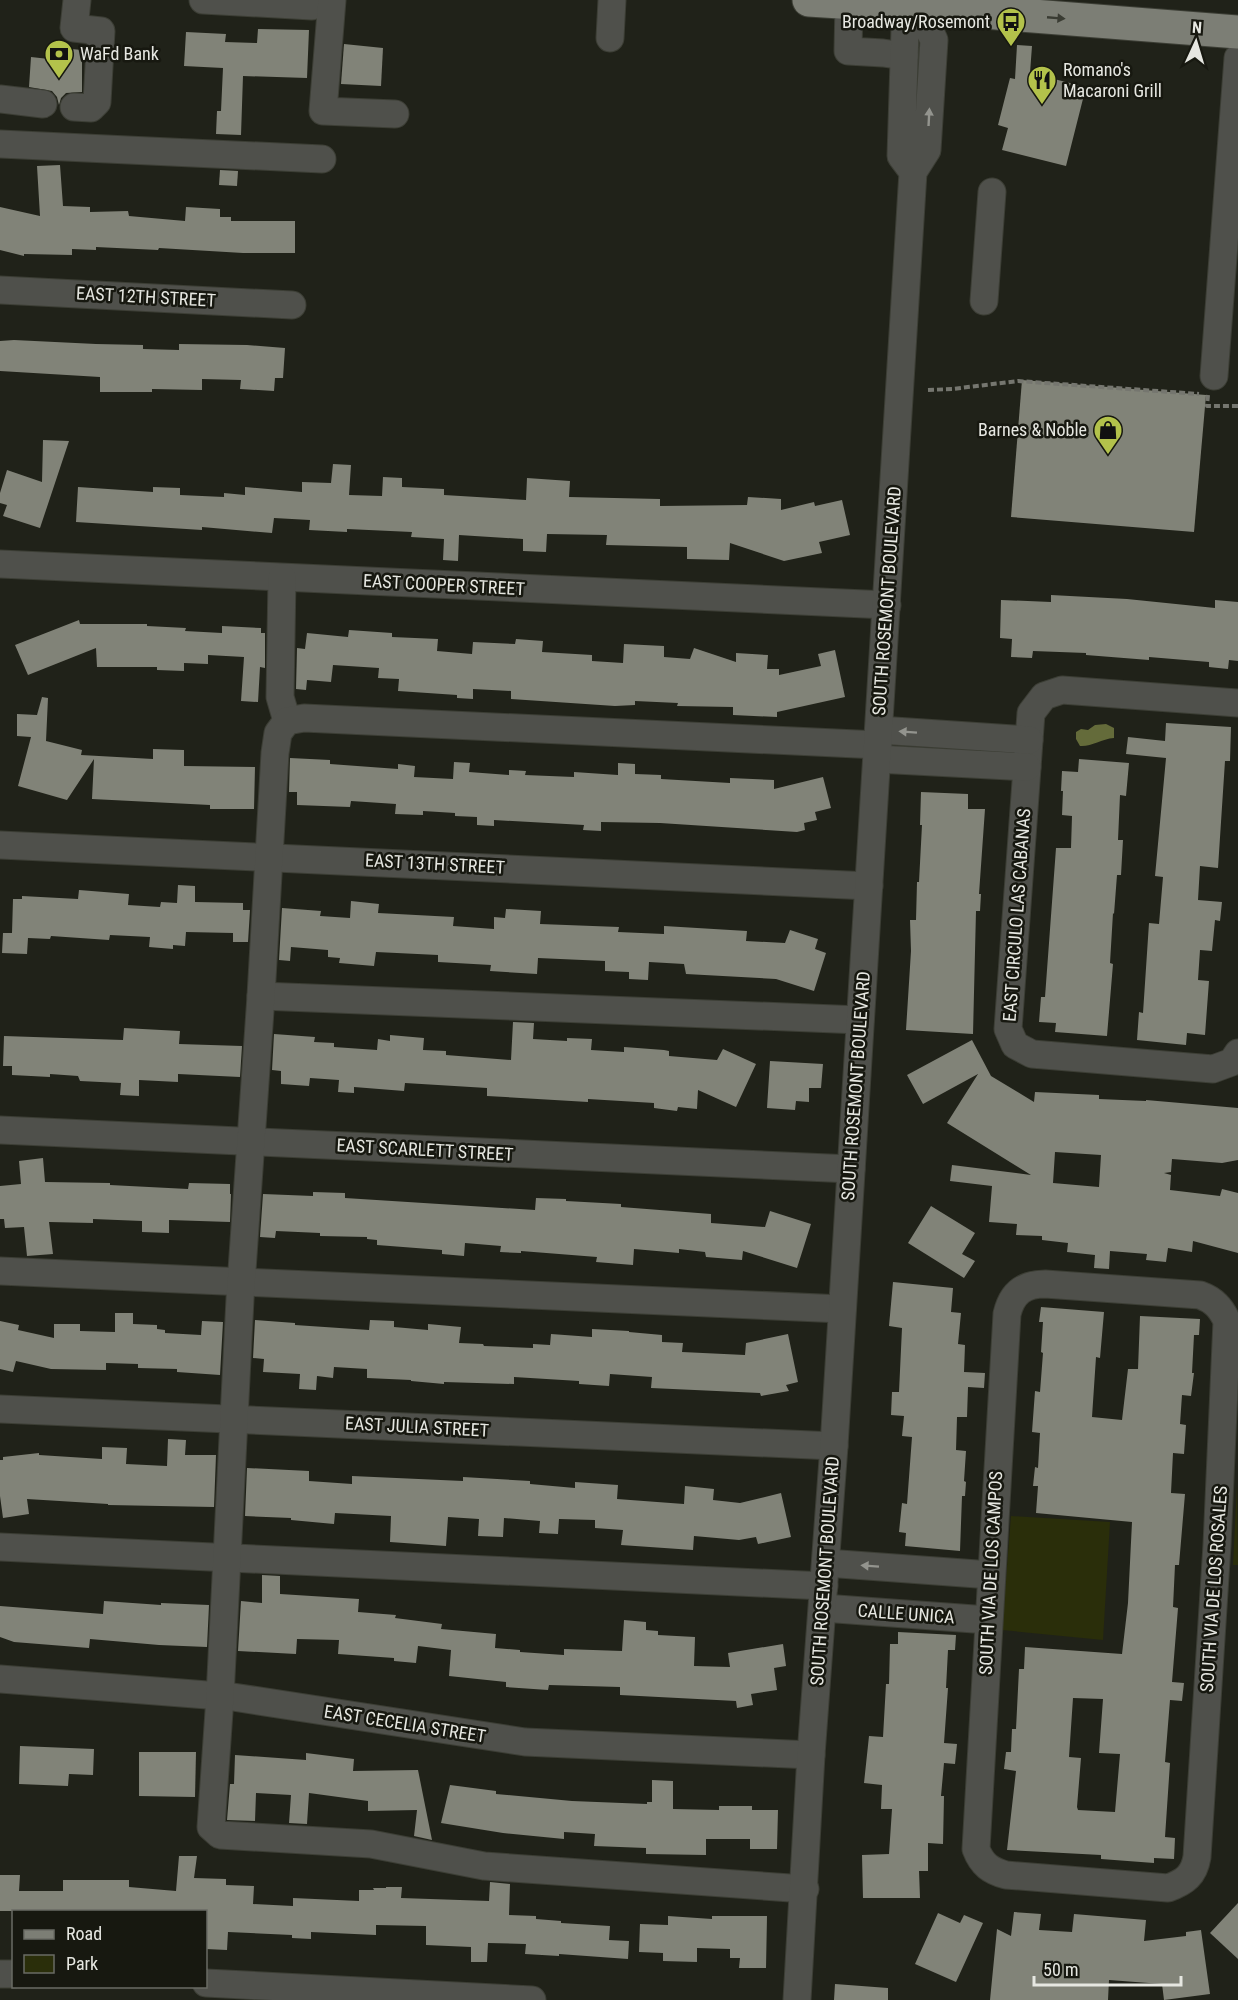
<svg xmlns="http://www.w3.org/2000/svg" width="1238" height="2000" viewBox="0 0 1238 2000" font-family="'Roboto Condensed',sans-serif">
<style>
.green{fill:#2a2e0a}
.water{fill:#646b3a}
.building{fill:#818378;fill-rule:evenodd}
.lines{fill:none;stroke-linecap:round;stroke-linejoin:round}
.minor-casing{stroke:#3c3e35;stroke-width:29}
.major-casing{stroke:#3c3e35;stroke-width:35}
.path{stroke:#75766f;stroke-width:4;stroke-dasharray:6 3;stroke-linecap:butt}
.minor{stroke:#4f504b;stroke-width:27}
.major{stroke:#7c7e75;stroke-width:33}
.oneway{fill:#3a3c33}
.oneway2{fill:#93948e}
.labels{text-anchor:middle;stroke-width:5;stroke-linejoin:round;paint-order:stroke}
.poi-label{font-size:18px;fill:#e6e7e1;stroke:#171810;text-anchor:end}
.street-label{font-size:18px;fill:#e6e7e1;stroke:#171810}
</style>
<rect width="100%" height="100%" fill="#202219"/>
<!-- green -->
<g class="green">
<path d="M1237,1485L1238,1565H1233Z"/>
<path d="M1011,1516L1110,1522L1103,1640L1002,1630Z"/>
</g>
<!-- water -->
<path class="water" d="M1106,724L1114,728V738C1101,739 1091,747 1080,746L1076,739V732L1081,729L1088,730L1095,725Z"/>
<!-- building -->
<g class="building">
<path d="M258,29L309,30L307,78L243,76L241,135L216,134L217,111H221L223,68L184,66L186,32L226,34L225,42L257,43Z"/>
<path d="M344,44L383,48L381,86L341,84Z"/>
<path d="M1017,45L1032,46L1030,73L1086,87L1066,166L1002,150L1008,128L998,125L1010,78L1015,79Z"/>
<path d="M50,47L82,50V92L66,93L61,98L59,105L57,97L52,91L29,87L31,57L49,59Z"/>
<path d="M60,165L63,206L90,207V212L128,211L129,216L185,221L186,207L220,209V217H231V221H295V253H243L159,248L158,250L96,247V250L72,249V255L24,254V256L0,250V207L40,216L37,166Z"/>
<path d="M220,170L238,171L237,186L219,185Z"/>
<path d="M14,340L96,344L143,345V349L179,350V344L247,345L285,348L283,378H275L274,391L240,389L241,380L202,379V390L152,389V392H100V377L0,371V341Z"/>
<path d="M1022,380L1206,395L1194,532L1011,517Z"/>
<path d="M43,440L69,441L40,528L3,516L7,505L0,503V493L7,470L42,482Z"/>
<path d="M333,464L351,465L349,495L382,496L383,477L402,478V487L444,489V495L526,500L527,478L570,481L569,497L660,499V506L747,505L748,497L781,499V510L814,502L815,506L842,500L850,535L819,542L822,553L784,561L730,543L729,560L687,559V547L606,545L607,535L547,534L546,552L523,551V539L459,535L458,561L443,560L444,539L411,537L412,532L347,529V532L309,530L310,520L274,518L272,533L202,527V530L76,522L78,487L153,492V487L180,488V495L224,497V493L245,495V487L302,492V482L331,483Z"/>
<path d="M1051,595L1127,599L1215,608V600L1238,602V661L1229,660L1228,669L1209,667V662L1149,657V660L1086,655V653L1033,651L1032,658L1011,657L1012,639L1000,638L1001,600L1051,602Z"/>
<path d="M79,620L80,624H147V626L186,628L185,631L222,633V626L261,628V633H265V668L260,667L258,702L241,701L244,657L208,655V664L184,663V671L157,670V667H97L96,648L28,675L15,645Z"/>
<path d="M349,630L392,633V637L438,639L437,651L472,654L473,642L515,644L516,639L543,641L542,652L592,655V661L623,663L624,644L664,646V657L690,659L694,648L736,662V653L768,655L767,669H779V675L821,666L818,654L835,650L845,697L777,712V717L733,715V707L677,706L678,703L635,701V705L615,706L511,699V691L473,689V699L457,698V695L398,691L399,679L378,678L379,668L333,665L331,682L307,680L306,690L296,689L297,648L305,649L307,633L348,637Z"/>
<path d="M42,697L48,698L46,741L82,750L81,755L153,759V749L184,750V766L255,767L254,809H210V805L92,799L94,759L67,800L18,786L31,737L17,736V714L37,715Z"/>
<path d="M1166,723L1231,727L1230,761H1225L1218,868L1200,866L1198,900L1222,902L1220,921L1215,920L1212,951L1200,950L1198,980L1209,981L1205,1035L1187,1033L1186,1045L1137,1040L1139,1012L1143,1013L1149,923L1159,924L1163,877L1155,876L1166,758L1126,754L1128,737L1165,741Z"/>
<path d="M290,758L330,760V764L398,769V764L415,766L414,777L453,779L454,762L470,763L469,772L509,775V770L526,771L525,775L574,777V772L618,775V763L635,764V774L661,775V779L730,783V778L774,780V789L823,777L831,808L815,812L817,820L804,823L805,830L797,832L660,823L601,822V831L583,830L584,825L494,820V826L477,825V817L455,816V813L423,811V815L395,814L396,804L351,801L350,807L297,805V792H289Z"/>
<path d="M1079,759L1129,763L1126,796L1120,795L1118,840H1123L1121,875H1117L1114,914L1113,913L1110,963L1113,964L1107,1036L1055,1032L1056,1023L1039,1022L1041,997H1045L1056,848H1071L1072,816L1062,815L1063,791H1061L1062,771L1078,772Z"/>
<path d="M921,792L968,794V809H985L979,894H981L980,911H976L973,1034L906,1030L911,951L910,920H916L917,882H919L922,825H920Z"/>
<path d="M178,885L195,886V902L243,903V910H250L248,942H233V933L186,932L185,946L173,945V949L149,947L150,937L110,935L109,940L51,936L50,939L28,938L27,954L2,953L3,933H12L13,899H22V896L78,899L79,890L129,894L128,905L160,907L161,902L177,903Z"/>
<path d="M351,901L379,904L378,913L454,917L453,926L494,929V917L505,918L506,909L541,911L540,924L619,927L618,932L664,934V926L747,931L746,941L785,943L790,930L818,939L815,949L826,953L814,991L776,979L686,974L684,964L649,962L648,980L629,979V972L605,971V961L538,958L537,974L490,971L491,965L438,962V955L376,952L374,966L339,963L340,958L328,957V950L291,947L290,961L279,960L282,908L321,911L320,916L350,918Z"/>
<path d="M513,1022L534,1023L533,1039L567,1041V1038L592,1039L591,1050L624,1052V1047L664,1050L669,1051V1056L717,1060L723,1049L756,1064L736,1107L698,1090L697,1109L678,1107L677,1111L654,1108V1103L588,1099V1102L487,1096V1088L405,1083L404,1091L354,1087V1093L338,1092L339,1080L310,1078L309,1086L281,1084V1071L272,1070L274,1034L315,1037L314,1042L334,1043V1047L377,1050L378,1039L390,1041V1035L424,1038L423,1050L446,1051V1055L511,1060Z"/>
<path d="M124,1028L180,1031L179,1044L242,1046L240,1077L178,1074V1082L139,1080V1096L120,1095L121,1083L80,1081L78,1076L50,1074V1077L12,1075V1066H3L4,1036L123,1040Z"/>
<path d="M972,1040L991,1076L1034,1102L1035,1092L1099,1095V1099L1146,1101V1100L1238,1108V1160L1222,1163L1172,1159L1171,1172L1164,1173L1171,1175L1170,1190L1220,1196L1222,1189L1238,1193V1253L1193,1241L1192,1252L1168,1248L1166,1262L1146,1260L1147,1254L1110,1251L1109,1269L1094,1268L1095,1255L1067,1252L1068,1243L1042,1240V1236L1016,1235L1017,1224L989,1222L992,1186L950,1181L952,1165L1031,1175L947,1123L978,1074L923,1104L907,1075ZM1055,1152L1101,1155L1099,1187L1053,1183Z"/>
<path d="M770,1061L823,1064L821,1088H809V1102L796,1101L795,1110L767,1108Z"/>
<path d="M43,1158L45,1182L110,1183V1185L188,1189L189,1183L230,1184V1194H231L230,1222L169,1220V1233L142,1232V1221L93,1219V1223L49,1222L53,1254L27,1256L24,1227L5,1228L4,1219H0V1186L21,1184L19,1161Z"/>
<path d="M313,1192L345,1193V1198L535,1210L536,1198L566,1199V1201L621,1204V1207L711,1214V1223L765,1227L770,1211L811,1224L797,1268L743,1251L742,1260L706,1257L705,1252L679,1249V1253L634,1249L633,1265L596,1262L597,1257L521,1251V1253L500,1252L501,1246L465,1243L464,1256L442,1254V1250L377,1245V1240L367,1239V1237L320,1236V1233L276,1231L275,1238L260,1237L263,1194L313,1196Z"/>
<path d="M931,1206L975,1233L962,1254L975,1261L964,1278L908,1243Z"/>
<path d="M893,1282L953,1288L951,1312L961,1313L958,1344L965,1345L964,1372L985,1373L984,1388L968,1387L967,1417H957L956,1450L966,1451L964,1481L966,1482L965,1496H962L960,1551L905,1546L906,1533L899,1532L902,1503L907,1504L912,1437L902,1436L904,1416L891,1415L892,1392H899L902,1328L889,1326Z"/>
<path d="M1041,1307L1104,1312L1100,1358L1096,1357L1092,1417L1122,1420L1128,1369H1138L1140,1316L1200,1319L1199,1335H1194L1192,1373H1194L1191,1396L1182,1395L1180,1424L1186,1425L1184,1454L1173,1453L1171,1493L1185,1494L1179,1565H1175L1173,1607L1178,1608L1172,1682L1184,1683L1182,1701L1170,1700L1165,1762L1170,1763L1165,1837L1175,1838L1174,1859L1154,1858V1863L1101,1859V1855L1007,1850L1016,1771L1004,1769L1006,1752H1011L1012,1729H1016L1019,1669H1024L1025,1647L1122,1654L1128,1603L1132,1522L1036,1513L1038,1486H1033L1035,1467L1038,1468L1040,1433L1032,1432L1035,1391L1040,1392L1043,1353L1041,1352L1043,1322H1039ZM1073,1698L1103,1699L1099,1753L1120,1754L1115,1812L1078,1810L1077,1807L1081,1758L1069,1757Z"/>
<path d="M115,1313H133V1324L157,1325V1329L165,1330V1333L201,1335L202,1321L223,1322L220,1375L177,1372V1369L138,1368V1364L106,1363V1370L51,1369L16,1361L13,1372L0,1369V1321L19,1325L18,1330L54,1338V1324H80V1331L115,1332Z"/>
<path d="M255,1320L295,1323V1325L369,1330L370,1320L394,1321V1327L428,1330V1324L461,1327L459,1343L483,1344L484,1346L533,1348V1344L550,1345L551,1334L592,1337V1329L629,1331V1332L662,1335V1342L683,1343L682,1352L745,1355L746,1343L788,1334L798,1382L786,1385L789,1391L761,1396L760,1393L651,1388L652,1377L610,1374L609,1386L579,1384V1381L514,1377V1384L444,1382V1384L411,1381V1380L367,1378V1369L334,1367L333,1378L317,1376L316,1390L299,1389L300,1374L263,1372L264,1359L253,1358Z"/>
<path d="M168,1439L186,1440L185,1455H216L214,1507L108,1505V1504L27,1499L29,1514L3,1518L0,1496V1460H3V1457L39,1453V1455L102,1459V1447L127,1448L126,1464L167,1466Z"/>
<path d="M247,1468L309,1471V1481L352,1484V1476L463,1481V1477L530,1481V1484L575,1488V1482L618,1485L617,1499L684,1504L685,1486L714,1489L713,1500L740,1503L781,1493L791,1537L758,1544L756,1537L739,1540L694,1536L693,1550L621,1545L623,1530L595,1528V1520L559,1519L558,1534L539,1533L540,1521L504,1518L503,1537L478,1536L479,1519L448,1517L446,1546L390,1542L391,1516L335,1513L334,1524L291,1520V1518L245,1516Z"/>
<path d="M262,1575L280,1576V1594L359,1599L358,1612L396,1615L395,1618L442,1624L441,1629L496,1634L495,1648L520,1650V1652L564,1655V1649L622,1651L624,1620L646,1622V1630L658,1631V1635L695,1637L694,1666L730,1667L728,1653L783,1644L786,1666L774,1668L777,1690L751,1694L753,1705L737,1708L736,1701L620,1695V1687L549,1685L548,1690L506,1687V1682L449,1676L451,1650L418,1646L416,1663L394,1661V1658L338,1654L339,1640L297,1639L296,1654L238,1651L241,1601L262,1603Z"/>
<path d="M104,1601L161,1605V1603L209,1605L207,1647L159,1645L90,1639L89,1648L14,1642L0,1637V1606L103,1614Z"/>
<path d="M898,1632L956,1635L955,1650H948L946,1688H948L944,1743L957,1744L955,1764L944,1763L941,1796H944L943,1844L928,1843V1871H919L920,1898H863L862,1855L889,1854L892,1809H881L882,1785L864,1783L869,1736L883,1737L886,1684H889L890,1644H898Z"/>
<path d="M20,1746L94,1749L93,1775L69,1774L68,1786L19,1784Z"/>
<path d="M139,1752H196L195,1797L139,1796Z"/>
<path d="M306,1753L354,1759L353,1771L418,1770L432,1840L414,1836L417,1810L368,1811V1801L309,1793L307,1824L289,1823L291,1795L256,1793L255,1821L227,1820L230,1784H234L235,1755L306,1760Z"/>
<path d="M652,1780L673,1781V1809L719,1810V1806H752V1810H778L777,1849H750V1839H706V1855L646,1854V1848L594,1846L595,1834L564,1832V1839L503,1833L441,1823L450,1785L496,1791V1794L572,1801L647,1804V1802H652Z"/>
<path d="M179,1856H197L194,1878L226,1879V1885L254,1886L253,1904L293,1906V1898L359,1901V1890H374L373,1888H386V1887H402L401,1898L489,1901L490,1882L510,1884L509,1915L536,1916V1919L561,1921V1923L610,1926L609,1940L629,1941L628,1959L559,1954V1956L525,1954L526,1944L488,1943L487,1962H471V1947L426,1945V1926L376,1925V1935L311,1932V1939L292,1938V1935L228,1932L227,1950L206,1949V1911H0V1875H20L19,1891H63V1880H129V1887L176,1891Z"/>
<path d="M1238,1903V1959L1210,1933Z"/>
<path d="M1014,1912L1041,1914L1039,1930L1072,1932L1074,1914L1146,1920L1144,1941L1186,1936V1932L1201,1930L1210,1994L1164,2000L1162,1984L1109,1980L1108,2000H990L997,1929L1011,1936Z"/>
<path d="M938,1913L960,1923L964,1915L983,1923L956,1982L915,1964Z"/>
<path d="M668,1916L712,1919V1916H767L766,1968H739L740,1958H730V1949L697,1948V1962L663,1961V1953L639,1952L640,1924L668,1925Z"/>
<path d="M835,1984L888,1988V2000H834Z"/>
</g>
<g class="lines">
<!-- minor casing -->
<g class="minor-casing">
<g id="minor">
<path d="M203,0L312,6"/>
<path d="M332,0L323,111L395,114"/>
<path d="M849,2L848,51L883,53L904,56"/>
<path d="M610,38L612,0"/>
<path d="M0,99L43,104"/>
<path d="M74,107L91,108L97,102L101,31L74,28L77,0"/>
<path d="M0,144L322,159"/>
<path d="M0,290L292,305"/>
<path d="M984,301L992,192"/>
<path d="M1214,376L1238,58"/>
<path d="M0,564L887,605"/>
<path d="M282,578L280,697L287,721"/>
<path d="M1238,703L1062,690L1044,696L1031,713L1008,1029L1015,1045L1032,1054L1213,1069L1232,1062L1238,1053"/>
<path d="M879,730L1029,740"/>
<path d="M877,759L1027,767"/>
<path d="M0,845L869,886"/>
<path d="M261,996L860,1020"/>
<path d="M0,1130L851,1169"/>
<path d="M0,1271L842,1309"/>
<path d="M1045,1284L1200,1295C1214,1300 1221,1308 1227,1321L1217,1545L1197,1857C1194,1875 1185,1882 1168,1888L1006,1875C991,1871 982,1865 976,1849L1007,1314C1012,1293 1024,1284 1045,1284Z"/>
<path d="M0,1409L834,1446"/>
<path d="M0,1547L824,1586"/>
<path d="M826,1563L991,1575"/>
<path d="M823,1608L988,1620"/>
<path d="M0,1679L233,1697L525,1742L811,1755"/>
<path d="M805,1889L484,1866L371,1844L220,1835L211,1827L220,1697L240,1299L261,996L275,753L278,733L287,721L304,718L878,745"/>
<path d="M0,1974H14"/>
<path d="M206,1983L532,2000"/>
<path d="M797,2000L811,1755L834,1446L913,172L927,150L934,40L918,7L905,30L901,156L913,172"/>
</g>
</g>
<!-- major casing -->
<g class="major-casing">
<path id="major" d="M809,0L918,7L1238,32"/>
</g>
<!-- path -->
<g class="path">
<path d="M928,390L952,389L1018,381L1199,394"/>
<path d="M1208,395L1207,406H1238"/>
</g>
<!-- minor -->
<use href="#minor" class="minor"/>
<!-- major -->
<use href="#major" class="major"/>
</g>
<!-- one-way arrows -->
<defs><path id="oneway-solid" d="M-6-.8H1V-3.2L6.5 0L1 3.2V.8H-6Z" transform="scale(1.5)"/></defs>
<use class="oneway" href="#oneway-solid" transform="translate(1056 18) rotate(5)"/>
<g class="oneway2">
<use href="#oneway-solid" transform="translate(929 117) rotate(-87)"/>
<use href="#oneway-solid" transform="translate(908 732) rotate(-176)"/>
<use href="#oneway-solid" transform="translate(870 1566) rotate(-176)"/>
</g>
<!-- icons -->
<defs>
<g id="bus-pin" transform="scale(1.5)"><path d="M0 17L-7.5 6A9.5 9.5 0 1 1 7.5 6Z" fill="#b3c24b" stroke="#171810"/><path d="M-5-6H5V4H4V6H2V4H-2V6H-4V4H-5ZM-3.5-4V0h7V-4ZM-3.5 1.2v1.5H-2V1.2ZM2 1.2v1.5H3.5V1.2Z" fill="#111"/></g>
<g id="bank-pin" transform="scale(1.5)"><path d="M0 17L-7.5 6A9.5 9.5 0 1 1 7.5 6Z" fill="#b3c24b" stroke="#171810"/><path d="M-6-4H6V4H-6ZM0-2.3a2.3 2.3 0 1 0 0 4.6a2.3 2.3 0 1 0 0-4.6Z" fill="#111"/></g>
<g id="restaurant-pin" transform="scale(1.5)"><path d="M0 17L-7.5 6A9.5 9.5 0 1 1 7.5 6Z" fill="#b3c24b" stroke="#171810"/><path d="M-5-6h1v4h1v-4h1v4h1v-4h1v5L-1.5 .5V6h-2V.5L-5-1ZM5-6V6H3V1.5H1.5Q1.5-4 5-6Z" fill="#111"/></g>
<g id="shop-pin" transform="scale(1.5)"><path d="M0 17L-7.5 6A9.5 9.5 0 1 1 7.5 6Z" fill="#b3c24b" stroke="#171810"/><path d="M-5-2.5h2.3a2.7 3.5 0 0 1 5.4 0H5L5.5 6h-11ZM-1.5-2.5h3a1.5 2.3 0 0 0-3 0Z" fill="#111"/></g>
</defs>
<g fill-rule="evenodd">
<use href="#bus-pin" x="1011" y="22"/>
<use href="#bank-pin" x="59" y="54"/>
<use href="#restaurant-pin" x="1042" y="80"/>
<use href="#shop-pin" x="1108" y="430"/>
</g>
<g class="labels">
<!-- poi labels -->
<g class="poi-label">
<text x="990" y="28">Broadway/Rosemont</text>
<text x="80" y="60" text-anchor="start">WaFd Bank</text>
<text x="1063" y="76" text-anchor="start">Romano's<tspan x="1063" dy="21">Macaroni Grill</tspan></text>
<text x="1087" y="436">Barnes &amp; Noble</text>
</g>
<!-- street labels -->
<g class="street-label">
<text transform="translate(146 297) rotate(3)" y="6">EAST 12TH STREET</text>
<text transform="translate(444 585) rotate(3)" y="6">EAST COOPER STREET</text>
<text transform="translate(887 601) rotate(-86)" y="6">SOUTH ROSEMONT BOULEVARD</text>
<text transform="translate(435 864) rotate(3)" y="6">EAST 13TH STREET</text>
<text transform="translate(1017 915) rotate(-86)" y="6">EAST CIRCULO LAS CABANAS</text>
<text transform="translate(856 1086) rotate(-86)" y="6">SOUTH ROSEMONT BOULEVARD</text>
<text transform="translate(425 1150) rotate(3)" y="6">EAST SCARLETT STREET</text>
<text transform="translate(417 1427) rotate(3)" y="6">EAST JULIA STREET</text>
<text transform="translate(825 1571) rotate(-86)" y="6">SOUTH ROSEMONT BOULEVARD</text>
<text transform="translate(991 1573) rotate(-87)" y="6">SOUTH VIA DE LOS CAMPOS</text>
<text transform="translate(1214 1589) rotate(-86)" y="6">SOUTH VIA DE LOS ROSALES</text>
<text transform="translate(906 1614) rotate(4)" y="6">CALLE UNICA</text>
<text transform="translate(405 1724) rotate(9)" y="6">EAST CECELIA STREET</text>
</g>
</g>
<!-- legend -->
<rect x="12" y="1910" width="195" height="78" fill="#171810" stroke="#6a6b64" stroke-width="1.5"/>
<rect x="24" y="1930" width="30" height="9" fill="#7c7e75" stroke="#6a6b64" stroke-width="1.5"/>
<text x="66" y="1940" font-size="18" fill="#e6e7e1">Road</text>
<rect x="24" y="1955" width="30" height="18" fill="#2a2e0a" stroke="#6a6b64" stroke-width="1.5"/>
<text x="66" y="1970" font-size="18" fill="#e6e7e1">Park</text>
<!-- north arrow -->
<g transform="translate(1196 42) rotate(4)" stroke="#171810" stroke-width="4.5" paint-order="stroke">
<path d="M0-4.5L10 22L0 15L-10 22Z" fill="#e6e7e1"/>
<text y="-9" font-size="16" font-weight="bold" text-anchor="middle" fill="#e6e7e1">N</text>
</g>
<!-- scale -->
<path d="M1034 1976v9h147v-9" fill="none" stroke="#e6e7e1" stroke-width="3"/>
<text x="1043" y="1976" font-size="18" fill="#e6e7e1" stroke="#171810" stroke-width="4.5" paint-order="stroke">50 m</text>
</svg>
